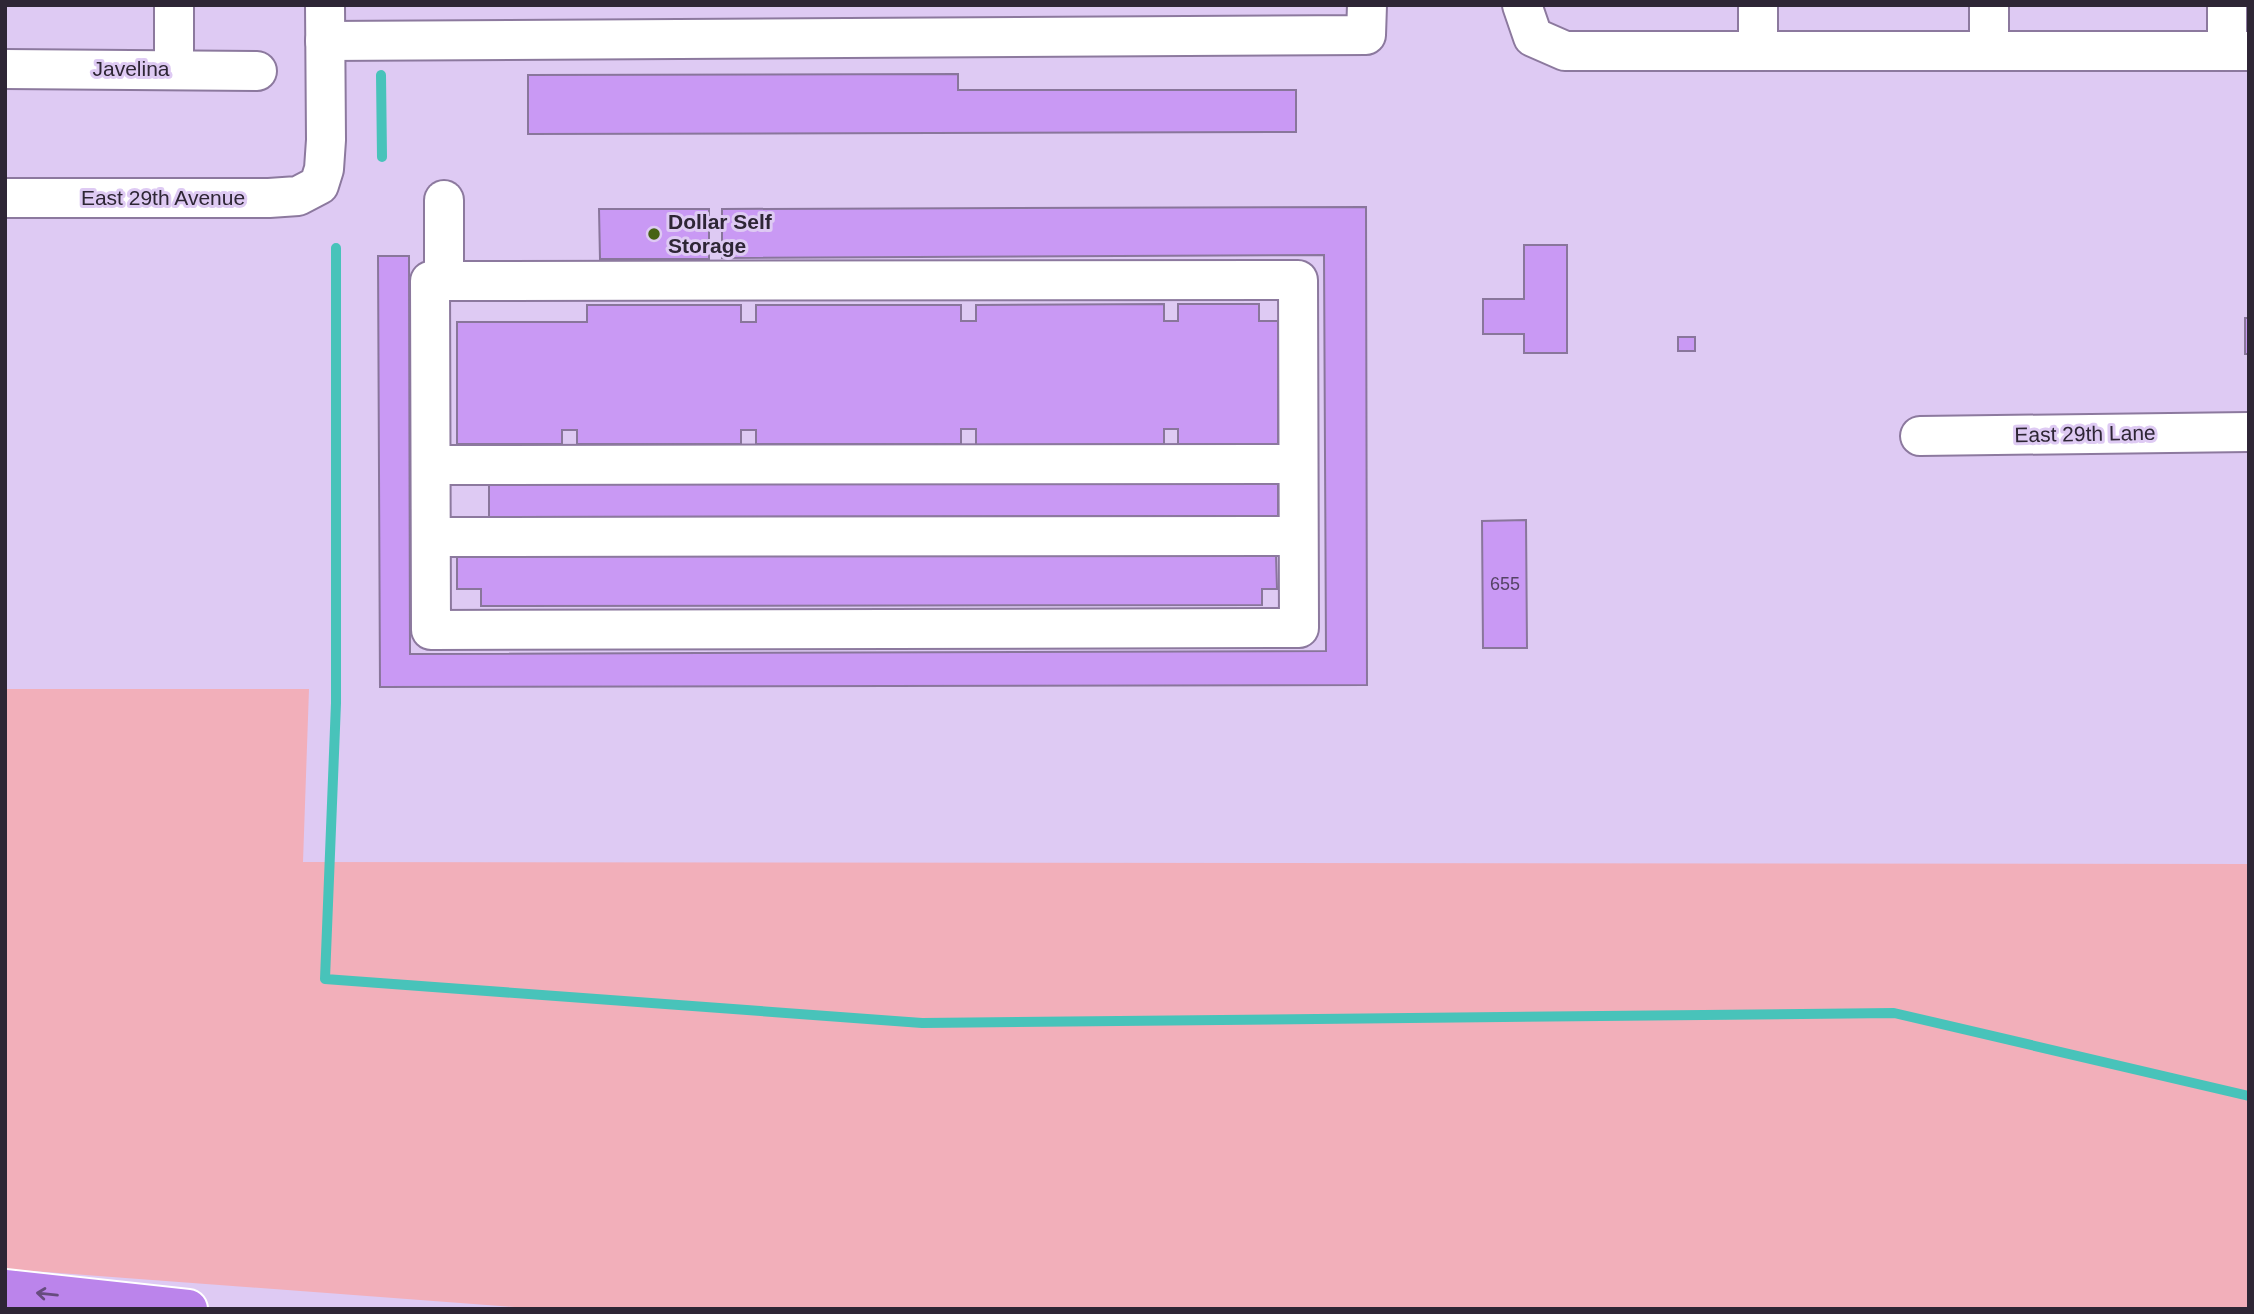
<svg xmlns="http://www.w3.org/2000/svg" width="2254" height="1314" viewBox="0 0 2254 1314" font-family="Helvetica,sans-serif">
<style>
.green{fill:#f2afba}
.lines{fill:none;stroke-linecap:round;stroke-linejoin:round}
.stream{stroke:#48c3ba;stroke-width:10}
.building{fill:#c999f4;stroke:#89769b;stroke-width:2}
.minor-casing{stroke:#8c799e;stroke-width:42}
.highway-casing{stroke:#fff;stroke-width:42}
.minor{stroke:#fff;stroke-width:38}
.highway{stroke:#bb84eb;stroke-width:38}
.oneway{stroke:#664c7e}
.poi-dot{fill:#466214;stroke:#decaf3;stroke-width:2.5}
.labels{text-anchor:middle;stroke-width:6;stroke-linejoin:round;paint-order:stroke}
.number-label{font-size:18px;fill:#554365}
.street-label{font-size:21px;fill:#2e2635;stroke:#decaf3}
.poi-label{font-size:21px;font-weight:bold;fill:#2e2635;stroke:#decaf3;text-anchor:start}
</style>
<rect width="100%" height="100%" fill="#decaf3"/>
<!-- green -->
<path class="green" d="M5,689H309L303,862L2249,864V1309H540L5,1269Z"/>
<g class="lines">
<!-- stream -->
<g class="stream">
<path d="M381,75L382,157"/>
<path d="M336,248V703L325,979L922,1023L1894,1013L2249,1096"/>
</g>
</g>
<!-- building -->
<g class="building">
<path d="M958,74V90H1296V132L528,134V75Z"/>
<path d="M1366,207L1367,685L380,687L378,256H409L410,654L1326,651L1324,255L722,258V209Z"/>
<path d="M599,209H709V259H600Z"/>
<path d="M1524,245H1567V353H1524V334H1483V299H1524Z"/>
<path d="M1164,304V321H1178V304H1259V321H1278V444H1178V429H1164V444L976,445V429H961V444H756V430H741V444H577V430H562V444H457V322H587V305H741V322H756V305H961V321H976V305Z"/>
<rect x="2245" y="318" width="4" height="36"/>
<rect x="1678" y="337" width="17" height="14"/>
<path d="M1278,483V516L489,517V484Z"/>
<path d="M1526,520L1527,648H1483L1482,521Z"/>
<path d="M1276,555L1277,589H1262V605L481,606V589H457V556Z"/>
</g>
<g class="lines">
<!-- minor casing -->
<g class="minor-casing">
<g id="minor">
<path d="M174,5V69"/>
<path d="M1522,5L1533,37L1565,51H2249"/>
<path d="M325,41L1366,35L1367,5"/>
<path d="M1758,51V5"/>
<path d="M1989,51V5"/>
<path d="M2227,51V5"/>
<path d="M5,69L257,71"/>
<path d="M5,198H269L298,196L319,185L324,169L326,140L325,5"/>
<path d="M1298,280L1299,628L431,630L430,281Z"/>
<path d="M444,281V200"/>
<path d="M1920,436L2249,432"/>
<path d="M431,465L1298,464"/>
<path d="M431,537L1298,536"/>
</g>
</g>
<!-- highway casing -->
<g class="highway-casing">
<path id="highway" d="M5,1289L188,1309"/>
</g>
<!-- minor -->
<use href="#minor" class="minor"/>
<!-- highway -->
<use href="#highway" class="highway"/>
</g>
<!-- one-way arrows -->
<defs><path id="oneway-shaft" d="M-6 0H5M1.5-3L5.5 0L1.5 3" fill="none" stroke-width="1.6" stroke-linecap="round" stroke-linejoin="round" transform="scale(1.75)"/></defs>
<use class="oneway" href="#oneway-shaft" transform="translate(47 1294) rotate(-174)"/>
<!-- markers -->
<circle class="poi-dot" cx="654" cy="234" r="7"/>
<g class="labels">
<!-- number labels -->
<g class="number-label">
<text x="1505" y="590">655</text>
</g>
<!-- street labels -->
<g class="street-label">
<text x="131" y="76">Javelina</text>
<text x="163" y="205">East 29th Avenue</text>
<text transform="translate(2085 434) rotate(-1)" y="7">East 29th Lane</text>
</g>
<!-- poi labels -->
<g class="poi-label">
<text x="668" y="229">Dollar Self<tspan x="668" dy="24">Storage</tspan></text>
</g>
</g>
<!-- border -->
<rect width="2254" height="1314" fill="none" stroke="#2e2635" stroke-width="14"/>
</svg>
